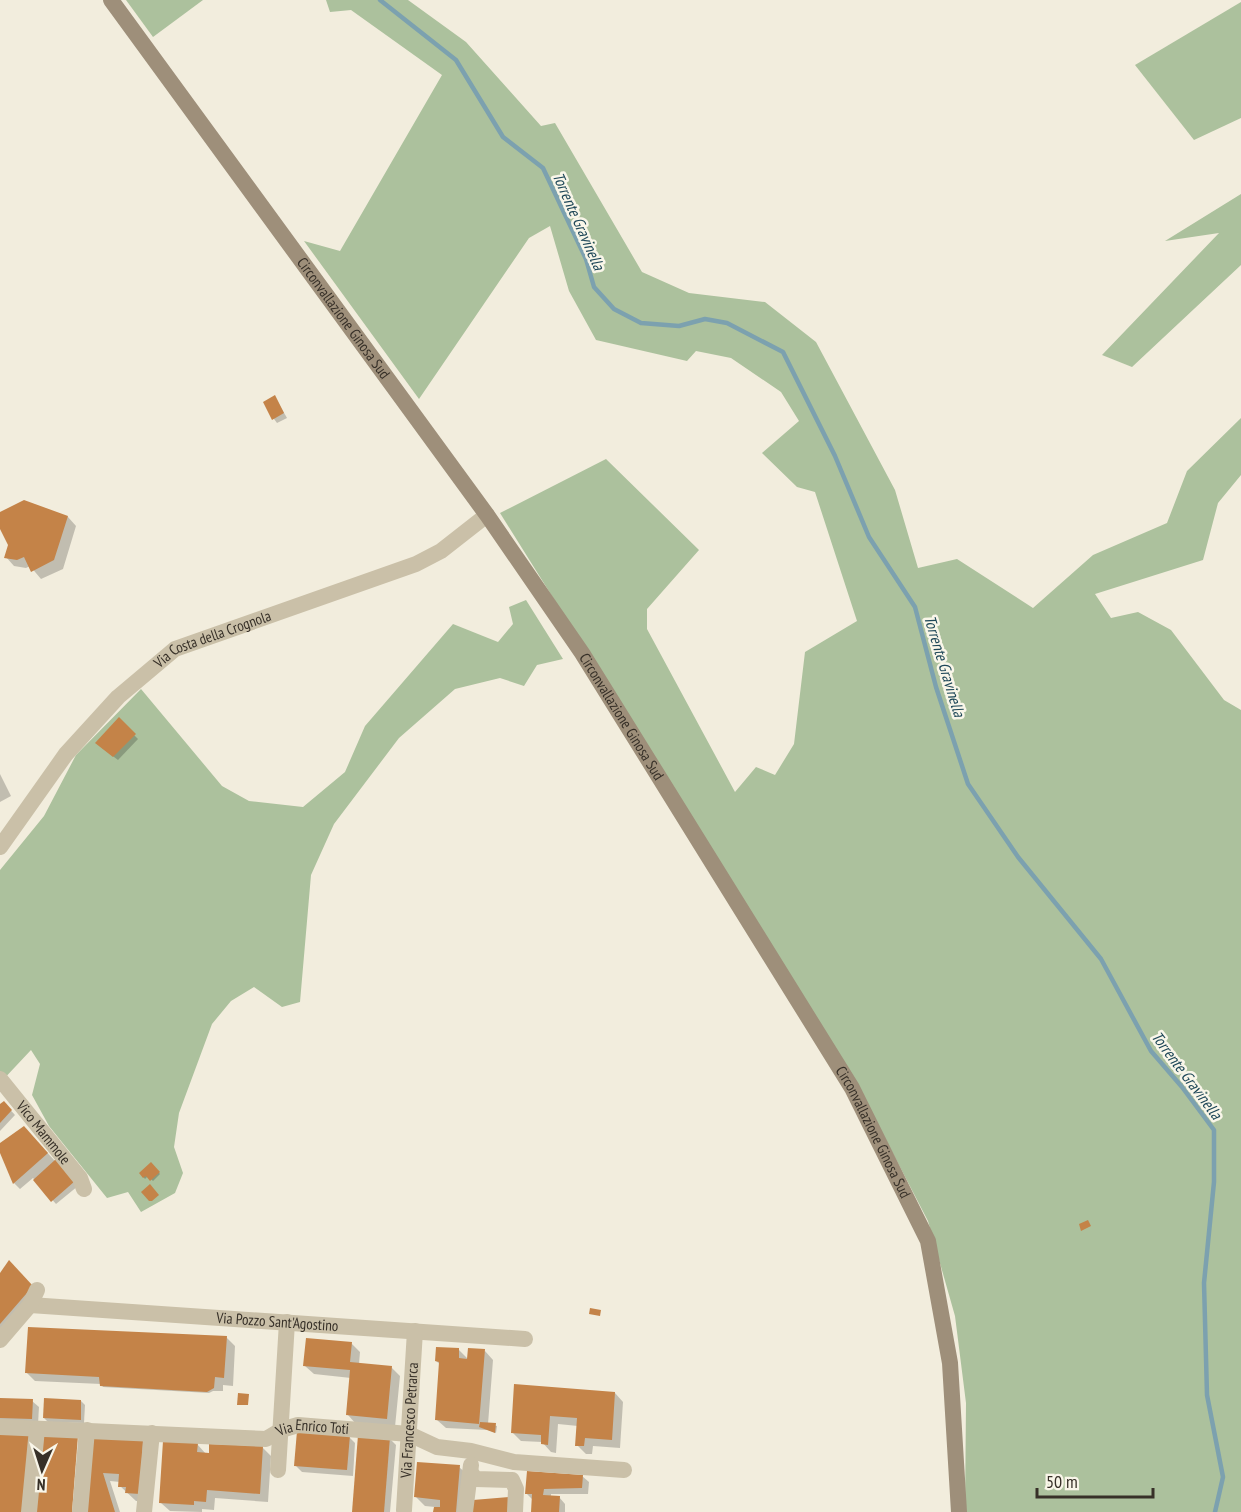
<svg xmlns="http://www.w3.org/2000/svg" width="1241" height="1512" viewBox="0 0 1241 1512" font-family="'PT Sans Narrow',sans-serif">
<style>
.green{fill:#acc19d}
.shadow{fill:#0003}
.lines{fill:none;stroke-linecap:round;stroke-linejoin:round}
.stream{stroke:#7ca1af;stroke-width:4.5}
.building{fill:#c48348}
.minor{stroke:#cac0a8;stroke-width:16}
.secondary{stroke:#9e8f7a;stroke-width:16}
.labels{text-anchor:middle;stroke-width:5;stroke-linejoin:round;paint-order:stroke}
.street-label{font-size:15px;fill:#373028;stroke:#f9f6e9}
.water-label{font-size:16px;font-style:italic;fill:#1e4758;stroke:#f9f6e9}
</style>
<rect width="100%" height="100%" fill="#f2eddd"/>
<!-- green -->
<g class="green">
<path d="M126,0H203L153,37Z"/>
<path d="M326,0H408L466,42L541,126L555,123L642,272L689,293L765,302L816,342L895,490L918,568L957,559L1033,608L1093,555L1167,523L1187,471L1241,418V475L1218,503L1203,560L1095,594L1111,618L1138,612L1171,630L1224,700L1241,710V1512H965L966,1403L955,1316L928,1221L856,1082L500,513L606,459L699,550L647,609V629L735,792L756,767L775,775L794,744L805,652L857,621L815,492L797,487L762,453L799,421L781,392L731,358L696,351L687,361L596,340L569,291L550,226L529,238L419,399L304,241L340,251L442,75L351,10L330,12Z"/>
<path d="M1241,2V118L1194,140L1135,65Z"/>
<path d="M1241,194V265L1132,367L1102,355L1219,233L1165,241Z"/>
<path d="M526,600L563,659L537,665L524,686L500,678L455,689L399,738L334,824L311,875L300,1002L282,1007L254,987L231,1001L212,1024L179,1113L174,1147L183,1173L175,1193L141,1212L128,1192L107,1198L49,1126L32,1095L40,1064L31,1050L0,1083V870L44,816L76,755L141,689L222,786L249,801L303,807L345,772L365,726L453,624L498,642L513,624L509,607Z"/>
</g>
<!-- shadow -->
<g class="shadow">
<path d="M275,397L287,418L277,423L274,419Z"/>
<path d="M0,514L68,517L76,526L63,569L41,579L30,566L26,568L14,566L6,557L10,544L0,526Z"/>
<path d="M119,720L138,739L118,760L101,747Z"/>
<path d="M0,774L11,796L0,802Z"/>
<path d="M4,1103L15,1115L0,1131V1106Z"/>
<path d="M30,1134L78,1186L56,1204L33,1178L20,1189L14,1183L0,1149V1145Z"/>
<path d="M151,1164L160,1174L153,1181L148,1176L145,1179L141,1174Z"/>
<path d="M0,1278L38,1294L0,1329Z"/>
<path d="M226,1337L235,1346L233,1386L223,1385V1391H213L209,1393L103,1387L101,1384L35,1381L26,1372Z"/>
<path d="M351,1343L360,1352L359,1364L391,1367L400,1376L395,1427L356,1424L348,1415L351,1378L314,1374L305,1366Z"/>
<path d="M459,1350L469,1360L485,1351L493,1360L488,1424L497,1426L496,1433L488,1430L446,1428L437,1420L441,1365L436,1361Z"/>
<path d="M516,1386L615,1393L623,1402L620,1448L593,1446L592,1454H586L577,1445L578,1426L558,1424L556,1453L551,1452L542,1442L521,1441L512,1432Z"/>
<path d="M0,1400L32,1401L39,1407L38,1424H0Z"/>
<path d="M81,1401L85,1405L84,1423L48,1422L44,1418Z"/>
<path d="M93,1436L143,1439L148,1502L136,1501L120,1486V1482L110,1481L120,1512H88Z"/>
<path d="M349,1437L355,1443L353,1476L302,1472L296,1466Z"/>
<path d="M389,1438L396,1445L390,1512H354Z"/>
<path d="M197,1444L206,1454L262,1447L271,1456L268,1502L215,1498L214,1510L202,1509V1512L170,1511L161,1503Z"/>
<path d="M459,1467L468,1475L465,1512H435V1507L425,1506L416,1497Z"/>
<path d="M582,1476L589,1482L588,1494H551V1497H559L565,1504V1512H533V1500L526,1493Z"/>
</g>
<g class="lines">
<!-- stream -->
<path class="stream" d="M380,0L456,60L503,137L543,168L586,259L594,287L614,309L641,323L679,326L705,319L727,323L783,352L835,456L869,537L915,607L936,687L968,784L1018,857L1101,959L1151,1051L1182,1087L1214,1130V1182L1204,1283L1207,1395L1223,1477L1215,1512"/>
</g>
<!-- building -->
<g class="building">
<path d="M275,395L284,413L272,420L263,402Z"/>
<path d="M24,500L68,516L54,560L31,572L24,557L17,560L4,558L8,545L0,529V512Z"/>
<path d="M119,717L136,734L113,757L95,743Z"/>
<path d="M4,1101L12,1110L0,1123V1104Z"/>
<path d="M24,1126L48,1153L13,1184L0,1153V1143Z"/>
<path d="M56,1159L75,1181L51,1202L33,1180Z"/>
<path d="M151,1162L160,1172L150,1181L146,1176L143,1178L139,1173Z"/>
<path d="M150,1184L159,1195L152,1201H149L141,1192Z"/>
<path d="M1088,1220L1091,1226L1081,1231L1079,1224Z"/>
<path d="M9,1260L33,1286L0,1324V1273Z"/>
<path d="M590,1308L601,1310L600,1316L589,1314Z"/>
<path d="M28,1327L227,1336L224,1378L215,1377L214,1388L207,1392L100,1386L99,1377L25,1373Z"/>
<path d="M306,1338L352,1342L350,1362L392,1366L387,1419L346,1415L350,1370L303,1366Z"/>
<path d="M436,1347L459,1348V1358L467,1359L468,1348L485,1349L479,1424L435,1420L439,1362L435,1361Z"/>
<path d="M514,1384L615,1392L612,1440L585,1438L584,1446H575L577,1418L550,1416L548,1445L541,1444V1435L511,1433Z"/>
<path d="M238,1393L249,1394L248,1405H237Z"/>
<path d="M0,1398L33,1399L32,1419L0,1418Z"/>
<path d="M44,1398L81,1400V1420L43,1418Z"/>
<path d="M480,1422L496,1423L495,1433L479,1427Z"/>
<path d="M297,1431L350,1435L347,1470L294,1466Z"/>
<path d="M42,1432L78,1435L72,1512H35Z"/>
<path d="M0,1433H31L24,1512H0Z"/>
<path d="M92,1434L143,1438L140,1494L125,1493L126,1487H118L119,1474L103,1473L115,1512H87Z"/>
<path d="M358,1435L390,1437L384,1512H352Z"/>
<path d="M163,1441L198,1443L197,1452L209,1453V1444L263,1446L260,1494L207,1490L206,1502L194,1501V1505L159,1503Z"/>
<path d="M417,1462L460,1465L456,1512H433L434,1507H440V1500L414,1497Z"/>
<path d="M527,1471L583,1475L582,1488L544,1489L543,1495L560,1496L559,1512H531L532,1494H525Z"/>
<path d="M509,1497L508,1512H472L473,1500Z"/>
</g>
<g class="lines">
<!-- minor -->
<g class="minor">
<path id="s1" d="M0,847L66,754L118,697L175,649L416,564L441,551L487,515"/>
<path id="s2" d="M0,1079L80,1178L84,1189"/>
<path id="s3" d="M30,1305L525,1339"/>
<path d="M0,1340L30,1305L37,1290"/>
<path id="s4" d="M0,1427L266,1439L281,1430L298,1425L409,1434L437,1447L471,1451L514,1462L624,1470"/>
<path d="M278,1470L287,1322"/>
<path d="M471,1473L476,1479L512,1480L516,1489L515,1512"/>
<path id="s5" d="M404,1510L415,1331"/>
<path d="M29,1512L37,1429"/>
<path d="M80,1512L87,1430"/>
<path d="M144,1512L152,1433"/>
<path d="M465,1512L471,1465"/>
</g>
<!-- secondary -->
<path class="secondary" id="s6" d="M111,0L487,515L582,653L852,1088L928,1241L950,1363L959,1512"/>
</g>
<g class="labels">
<!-- street labels -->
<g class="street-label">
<text dy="5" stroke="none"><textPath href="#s6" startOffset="394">Circonvallazione Ginosa Sud</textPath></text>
<text dy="5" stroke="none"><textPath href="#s1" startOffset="304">Via Costa della Crognola</textPath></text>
<text dy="5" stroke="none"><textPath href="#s6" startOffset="880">Circonvallazione Ginosa Sud</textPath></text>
<text dy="5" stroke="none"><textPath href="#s2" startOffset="69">Vico Mammole</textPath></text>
<text dy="5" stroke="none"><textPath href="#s6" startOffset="1366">Circonvallazione Ginosa Sud</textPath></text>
<text dy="5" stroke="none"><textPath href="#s3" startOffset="248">Via Pozzo Sant'Agostino</textPath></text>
<text dy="5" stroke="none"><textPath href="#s5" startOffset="90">Via Francesco Petrarca</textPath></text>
<text dy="5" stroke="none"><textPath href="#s4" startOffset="316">Via Enrico Toti</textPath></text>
</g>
<!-- water labels -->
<g class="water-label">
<text transform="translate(579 221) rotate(66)" y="6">Torrente Gravinella</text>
<text transform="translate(945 666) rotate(73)" y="6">Torrente Gravinella</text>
<text transform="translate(1187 1075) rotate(53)" y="6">Torrente Gravinella</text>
</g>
</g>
<!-- north arrow -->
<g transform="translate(42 1470) rotate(183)" stroke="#f9f6e9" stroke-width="4.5" paint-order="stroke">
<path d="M0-4.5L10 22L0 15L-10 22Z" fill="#373028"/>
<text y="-9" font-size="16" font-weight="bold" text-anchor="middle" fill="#373028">N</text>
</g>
<!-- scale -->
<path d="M1037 1488v9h116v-9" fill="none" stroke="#373028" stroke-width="3"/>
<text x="1046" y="1488" font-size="18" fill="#373028" stroke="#f9f6e9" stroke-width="4.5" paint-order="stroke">50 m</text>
</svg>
